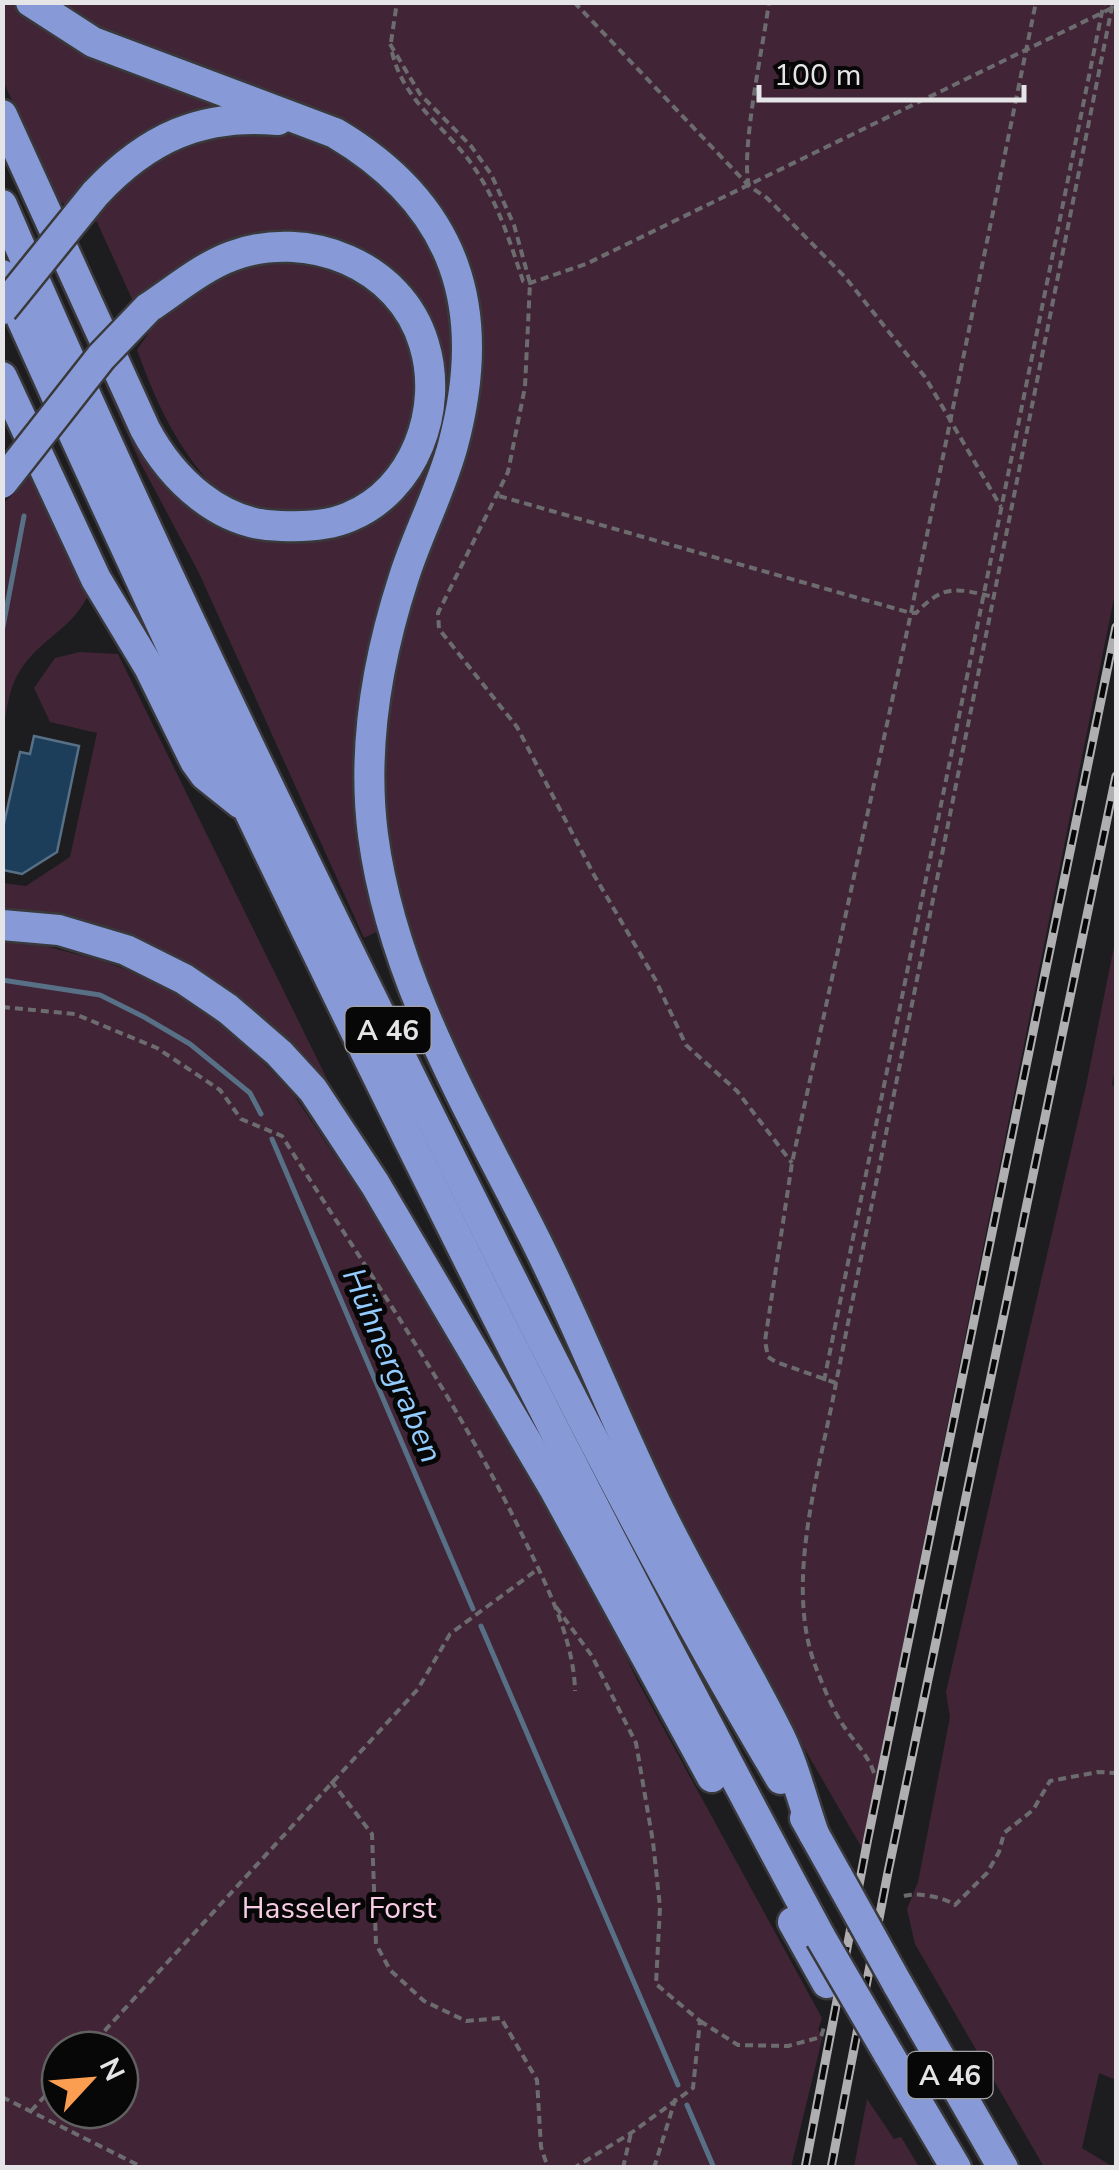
<svg xmlns="http://www.w3.org/2000/svg" width="1119" height="2170" viewBox="0 0 1119 2170" font-family="'Nunito Sans',sans-serif">
<style>
.green{fill:#412536;fill-rule:evenodd}
.water{fill:#1c3e5b;stroke:#587085;stroke-width:2.5}
.lines{fill:none;stroke-linecap:round;stroke-linejoin:round}
.stream{stroke:#587085;stroke-width:5}
.highway-casing{stroke:#39383a;stroke-width:35}
.path{stroke:#6c6c6f;stroke-width:4;stroke-dasharray:8 5;stroke-linecap:butt}
.highway{stroke:#879ad7;stroke-width:30}
.rail-casing{stroke:#afafb1;stroke-width:9}
.rail{stroke:#080708;stroke-width:5;stroke-dasharray:15;stroke-linecap:butt}
.highway-bridge-casing{stroke:#39383a;stroke-width:35;stroke-linecap:butt}
.highway-bridge{stroke:#879ad7;stroke-width:30}
.labels{text-anchor:middle;stroke-width:10;stroke-linejoin:round;paint-order:stroke}
.shield{fill:#080708;stroke:#a3a2a4;stroke-width:2.5}
.shield-label{font-size:28px;font-weight:bold;fill:#e5e5e7}
.park-label{font-size:30px;fill:#f7cce4;stroke:#080708}
.water-label{font-size:32px;font-style:italic;fill:#93ccff;stroke:#080708}
</style>
<rect width="100%" height="100%" fill="#1d1d20"/>
<!-- green -->
<g class="green">
<path d="M2,3H1116V588L862,1848L736,1630L649,1465L592,1336L448,1034L400,920L364,938L199,573L140,462L30,218L38,214L146,457L185,506L217,491C176,446 158,407 137,350L148,334L97,222L59,201L3,81Z"/>
<path d="M34,471L89,593C74,628 41,638 21,669C9,686 7,709 3,729V504Z"/>
<path d="M80,652L118,654L327,1079L298,1059L223,994L3,914V883L26,886L70,857L97,733L50,722L34,688L55,658Z"/>
<path d="M1116,937V1062L1112,1085L1116,1087V2080L1099,2073L1082,2148L1113,2167H1044L915,1944L907,1909L918,1882L950,1717L946,1692L1086,1086Z"/>
<path d="M3,939L37,944L103,961L155,981L190,1000L231,1030L291,1091L403,1256L583,1565L637,1680L822,2018L818,2030L823,2035L791,2167L3,2168ZM60,2050H120V2110H60Z"/>
<path d="M867,2099L894,2139L901,2137L919,2167H854Z"/>
</g>
<!-- water -->
<path class="water" d="M34,736L79,746L57,852L22,874L3,870V828L20,752L30,754Z"/>
<g class="lines">
<!-- stream -->
<g class="stream">
<path d="M2,632L24,516"/>
<path d="M2,980L100,995L144,1017L190,1044L250,1093L261,1114"/>
<path d="M272,1139L473,1609"/>
<path d="M481,1626L678,2085"/>
<path d="M687,2105L714,2168"/>
</g>
<!-- highway casing -->
<g class="highway-casing">
<g id="highway">
<path d="M31,2L93,42L335,133C458,206 489,310 453,445C441,490 418,533 404,577C377,660 362,749 373,835C392,979 468,1106 532,1233C579,1325 615,1422 661,1514C697,1587 739,1656 776,1729C793,1761 802,1800 814,1834"/>
<path d="M2,115L145,429C172,480 221,526 281,526C304,527 328,526 349,517C415,490 444,409 424,344C401,265 307,228 232,256C202,267 175,290 148,308"/>
<path d="M95,194C147,138 202,113 278,120"/>
<path d="M2,205C132,508 276,805 422,1100C536,1329 650,1560 781,1779"/>
<path d="M2,275C254,840 528,1394 821,1938"/>
<path d="M2,377L96,579L149,667L195,761L205,775L240,803"/>
<path d="M2,925L59,930L126,950L184,979L228,1009L279,1053L313,1090L375,1184L555,1490L712,1777"/>
<path d="M805,1818L838,1877"/>
<path d="M793,1922L827,1983"/>
<path d="M897,1983L1003,2168"/>
<path d="M888,2053L956,2168"/>
</g>
</g>
<!-- path -->
<g class="path">
<path d="M574,2L749,186L767,198L845,277L925,377L1001,507"/>
<path d="M391,42L397,2"/>
<path d="M390,44L420,94L471,146L491,174L514,225L530,283L525,387L508,472L438,613L439,629L517,727L594,875L655,979L686,1045L737,1091L792,1163"/>
<path d="M392,52C403,99 440,123 468,159C496,196 509,239 523,281L530,283L586,264L1112,8"/>
<path d="M749,186C740,152 764,42 769,2"/>
<path d="M499,496L911,613H916C944,584 955,588 994,597"/>
<path d="M2,1007L75,1014L157,1048L220,1090L241,1119L282,1136C367,1271 460,1402 528,1547C549,1590 574,1642 575,1691"/>
<path d="M824,1381L1104,2"/>
<path d="M836,1383L776,1362L768,1357L765,1341L792,1163L911,613L1036,2"/>
<path d="M556,1607L592,1656L636,1743L653,1842L660,1907L656,1984L700,2021L693,2088L631,2133L574,2168"/>
<path d="M874,1773C868,1755 856,1744 845,1728C833,1711 823,1686 815,1665C784,1581 820,1470 836,1383L1113,2"/>
<path d="M331,1781L372,1834L376,1944L390,1970L424,2001L466,2021L501,2018L537,2080L541,2147L548,2168"/>
<path d="M904,1896C917,1892 944,1897 955,1905L987,1873L999,1852L1004,1833L1033,1810L1050,1781L1098,1772L1116,1773"/>
<path d="M700,2021L738,2045L788,2046L821,2037L824,2027"/>
<path d="M87,2050L418,1689L450,1634L538,1569"/>
<path d="M2,2097L144,2168"/>
<path d="M31,2111L60,2080"/>
<path d="M623,2168L631,2133"/>
<path d="M654,2168L676,2097"/>
</g>
<!-- highway -->
<use href="#highway" class="highway"/>
<!-- rail casing -->
<g class="rail-casing">
<g id="rail">
<path d="M805,2168L868,1838L1116,627"/>
<path d="M831,2168L888,1872L1116,776"/>
</g>
</g>
<!-- rail -->
<use href="#rail" class="rail"/>
<!-- highway-bridge casing -->
<g class="highway-bridge-casing">
<g id="highway-bridge">
<path d="M2,309L95,194"/>
<path d="M2,483L101,357L148,308"/>
<path d="M838,1877L897,1983"/>
<path d="M821,1938L888,2053"/>
</g>
</g>
<!-- highway-bridge -->
<use href="#highway-bridge" class="highway-bridge"/>
</g>
<g class="labels">
<!-- shield labels -->
<g class="shield">
<rect x="345.5" y="1007" width="85" height="46" rx="8"/>
<rect x="907.5" y="2052" width="85" height="46" rx="8"/>
</g>
<g class="shield-label">
<text x="388" y="1040">A 46</text>
<text x="950" y="2085">A 46</text>
</g>
<!-- park labels -->
<g class="park-label">
<text x="339" y="1918">Hasseler Forst</text>
</g>
<!-- water labels -->
<g class="water-label">
<text transform="translate(393 1365) rotate(67)" y="11">Hühnergraben</text>
</g>
</g>
<!-- border -->
<rect width="1119" height="2170" fill="none" stroke="#e5e5e7" stroke-width="10"/>
<!-- north arrow -->
<g transform="translate(90 2080) rotate(64)"><circle r="48" fill="#080708" stroke="#606061" stroke-width="2.5"/>
<path d="M0-8L18 38L0 25L-18 38Z" fill="#fc9e52"/>
<text y="-15" font-size="28" font-weight="bold" text-anchor="middle" fill="#e5e5e7">N</text>
</g>
<!-- scale -->
<path d="M759 85v15h265v-15" fill="none" stroke="#e5e5e7" stroke-width="5"/>
<text x="774" y="85" font-size="30" fill="#e5e5e7" stroke="#080708" stroke-width="8" paint-order="stroke">100 m</text>
</svg>
